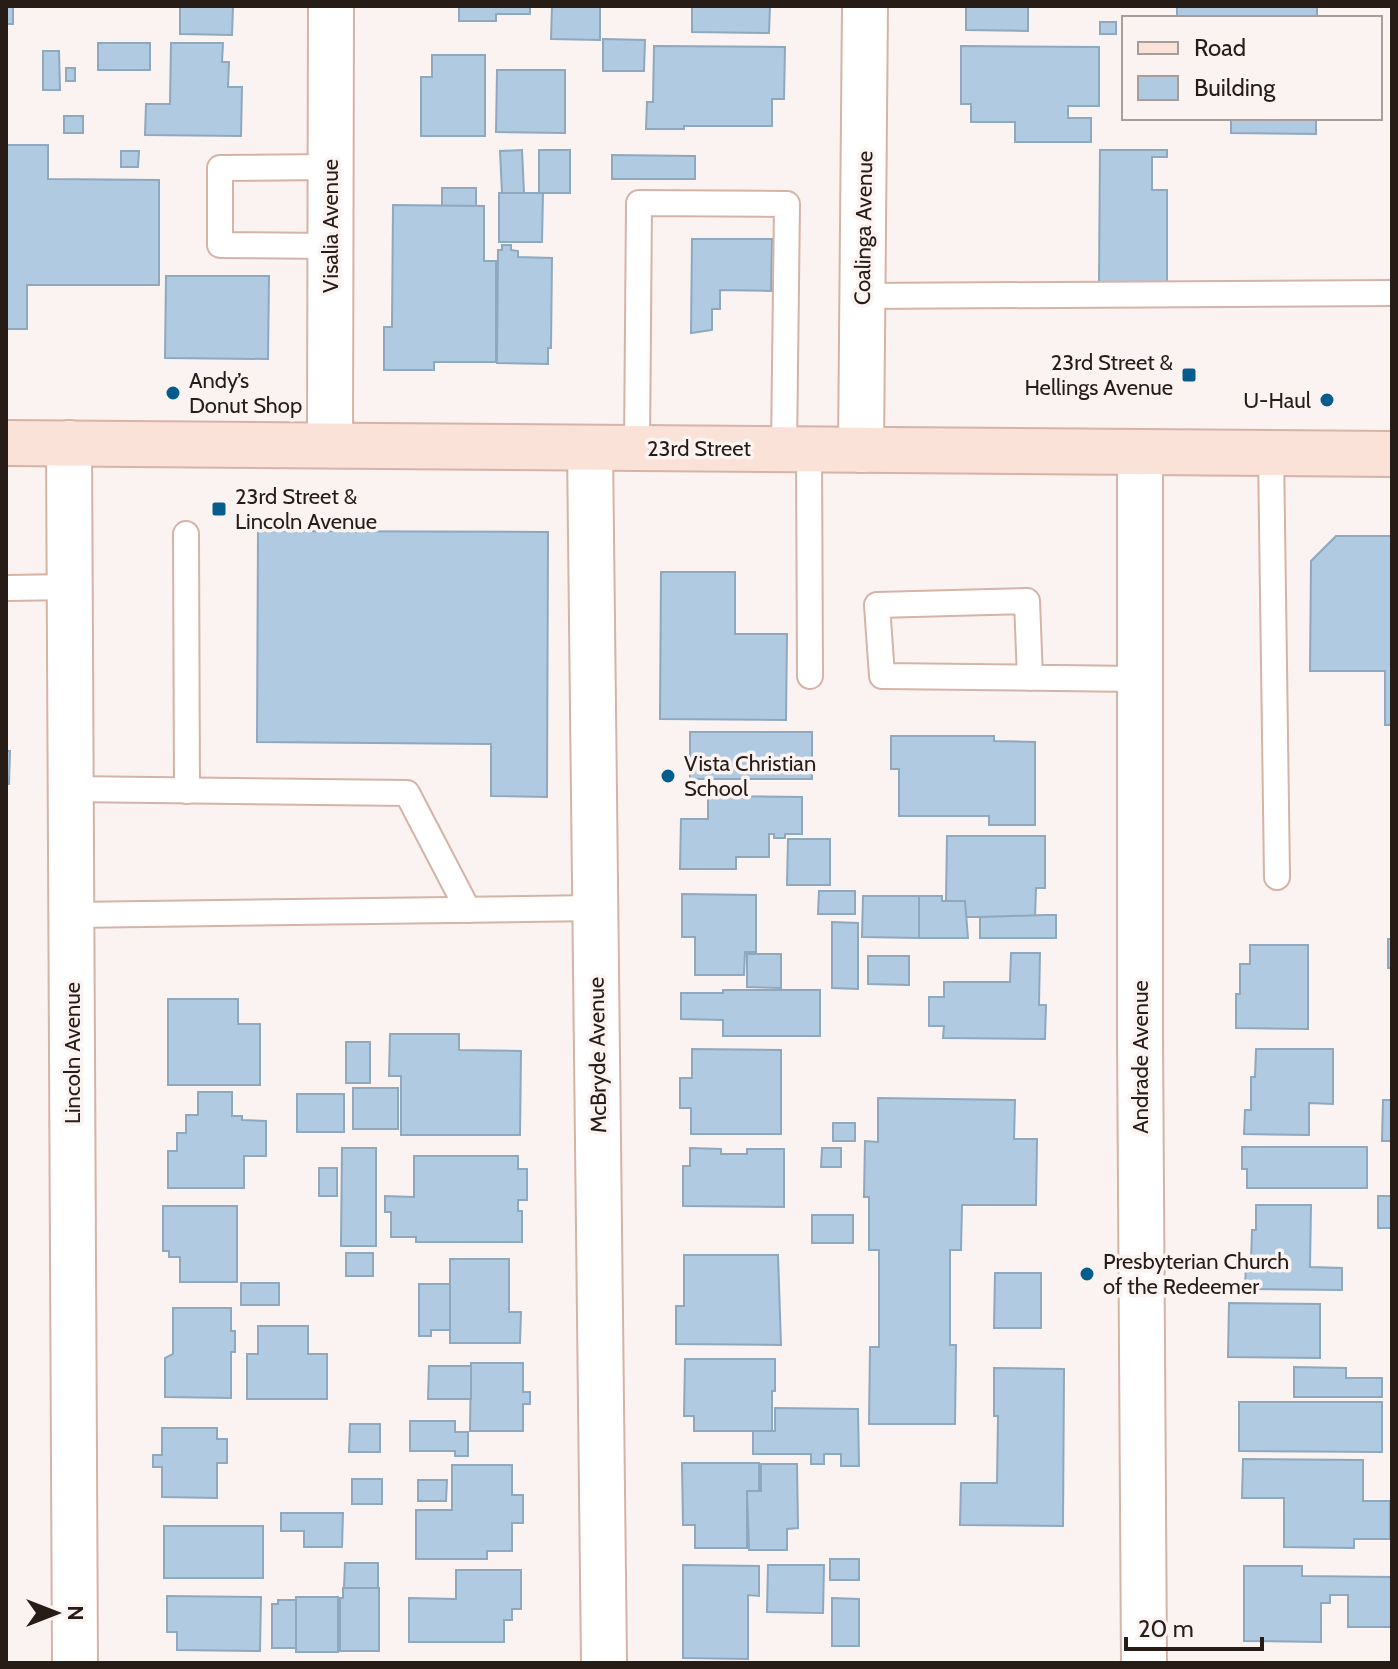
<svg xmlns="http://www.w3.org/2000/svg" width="1398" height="1669" viewBox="0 0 1398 1669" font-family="Cabin,sans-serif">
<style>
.building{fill:#b0cbe1;stroke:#8ea8be;stroke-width:2}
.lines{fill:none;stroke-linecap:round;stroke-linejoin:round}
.service-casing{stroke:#d5b3a7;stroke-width:28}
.minor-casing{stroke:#d5b3a7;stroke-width:48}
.secondary-casing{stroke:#d5b3a7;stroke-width:48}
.service{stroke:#fff;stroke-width:24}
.minor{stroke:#fff;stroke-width:44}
.secondary{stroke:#fae2d9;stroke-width:44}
.poi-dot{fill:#075c8e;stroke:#fbf3f1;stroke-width:3}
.labels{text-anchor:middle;stroke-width:7;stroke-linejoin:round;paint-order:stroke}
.street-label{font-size:22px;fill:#281c17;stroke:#fbf3f1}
.poi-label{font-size:22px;fill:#281c17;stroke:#fbf3f1;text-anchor:start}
</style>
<rect width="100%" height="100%" fill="#fbf3f1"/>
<!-- building -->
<g class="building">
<rect x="6" y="6" width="7" height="18"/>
<path d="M180,6H233L232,35L180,34Z"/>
<path d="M530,6V14H496V21H459V7H420Z"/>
<path d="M552,6H600V40L551,39Z"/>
<path d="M692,6H770L769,33L692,32Z"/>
<path d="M966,6H1028V31L966,30Z"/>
<rect x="1177" y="6" width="140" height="12"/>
<rect x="1100" y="22" width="16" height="12"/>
<path d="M603,39L645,40L644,71H603Z"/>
<rect x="98" y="43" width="52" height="27"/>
<path d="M171,43H223L222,62H229L228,87H242L241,136L145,135L146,104H170Z"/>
<path d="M654,46L785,47L784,99H772V126H684V129H646L647,102H653Z"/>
<path d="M961,46L1099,47V106H1068V118H1091V142H1015V122H971V104H961Z"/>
<path d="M43,51H59L60,90H43Z"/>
<path d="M432,55H485V136H421V77H432Z"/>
<rect x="66" y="68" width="9" height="13"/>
<path d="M497,70H565V133L496,132Z"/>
<rect x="64" y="116" width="19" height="17"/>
<path d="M1231,118H1316V134L1231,133Z"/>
<path d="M6,145H48V179L159,180V285H27V329H6Z"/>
<path d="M522,150L524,193H502L500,151Z"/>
<rect x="539" y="150" width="31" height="43"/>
<path d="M1100,150H1167V157H1152V190H1167V282H1099Z"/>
<path d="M121,151H139L138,167H121Z"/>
<path d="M612,155L695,156V179H612Z"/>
<rect x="442" y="188" width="34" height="18"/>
<path d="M499,193H543L542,242H499Z"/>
<path d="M393,205L484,206V261H496V362H434V370H384V327H392Z"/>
<path d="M692,239H772L771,291L720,290V309H712V330L691,333Z"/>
<path d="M502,245H511V250L518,251V257L552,258L551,348H548V364L497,363L498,250H502Z"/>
<path d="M166,276H269L268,359L165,358Z"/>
<path d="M258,531L548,532L547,797L491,796V744L257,742Z"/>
<path d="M1336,536H1392V725H1385V671H1310L1311,561Z"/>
<path d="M661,572H735V634H787L786,720L660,719Z"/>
<rect x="690" y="732" width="122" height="47"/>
<path d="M891,736H994V741L1035,742V825H989V816H899V769H891Z"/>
<path d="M6,751H10L9,784H6Z"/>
<path d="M708,796L802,797V834H785V838H774V834H769V857H736V869H680L681,819H708Z"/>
<path d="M947,836H1045V888H1036L1035,917H965V901H946Z"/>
<path d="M788,839H830V885H787Z"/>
<path d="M819,891H855V914H818Z"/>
<path d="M682,894L756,895V952H745L744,975H695V937H682Z"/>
<path d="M863,896H919V938L862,937Z"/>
<path d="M919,896H942V901H965L968,938H919Z"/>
<path d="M1045,915H1056V938H980V917Z"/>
<path d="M832,922L858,923V989L832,988Z"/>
<rect x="1388" y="939" width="4" height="29"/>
<path d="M1250,945H1308V1029L1236,1028V994H1240V964H1250Z"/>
<path d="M1011,953H1040L1039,1005H1046L1045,1039L943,1038L944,1026H929V997H944V982H1010Z"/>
<path d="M747,954H781V988L747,987Z"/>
<path d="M868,956H909V985L868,984Z"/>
<path d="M723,990H820V1036H723V1020L681,1019V993H723Z"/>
<path d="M168,999H238V1024H260V1085H168Z"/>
<path d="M390,1034H459V1050L521,1051L520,1135H401V1076H389Z"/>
<rect x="346" y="1042" width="24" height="41"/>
<path d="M692,1049L781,1050V1134H691V1108H680V1078H692Z"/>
<path d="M1256,1049H1333V1104L1309,1103V1135L1244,1134L1245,1110H1251V1077H1255Z"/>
<rect x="353" y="1088" width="45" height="41"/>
<path d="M198,1092H232V1116H242V1120L266,1121V1156H244V1188H168V1151H177V1133H186V1115H198Z"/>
<rect x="297" y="1094" width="47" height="38"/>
<path d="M878,1098L1015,1100L1014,1139H1037L1036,1205H962L961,1250H950V1345H956L955,1424H869L870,1347H879V1250H869V1197H864L865,1141L878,1142Z"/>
<path d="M1383,1100H1392V1141H1382Z"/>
<rect x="833" y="1123" width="22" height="18"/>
<path d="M1242,1147H1367V1188H1247V1169H1242Z"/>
<path d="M342,1148H376V1246H341Z"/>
<path d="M690,1148L721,1149V1154H747V1149H784V1207L683,1206V1166H690Z"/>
<path d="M822,1148H841V1167H821Z"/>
<path d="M414,1156H518V1169H527V1200H518V1211H522V1242H416V1237H391V1212H385V1196L414,1197Z"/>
<rect x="319" y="1168" width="18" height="28"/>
<rect x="1378" y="1196" width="14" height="32"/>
<path d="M1256,1205H1311L1310,1267L1342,1268V1290L1245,1289L1246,1263H1251L1252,1230H1256Z"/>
<path d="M163,1206H237V1282H180V1257H169V1251H163Z"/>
<rect x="812" y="1215" width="41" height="28"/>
<rect x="346" y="1253" width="27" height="23"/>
<path d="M684,1255H778L781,1345L676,1344V1306H684Z"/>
<path d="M450,1259H509V1312H521L520,1343H450Z"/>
<path d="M995,1273H1041V1328H994Z"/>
<rect x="241" y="1283" width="38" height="22"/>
<path d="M419,1284H450V1330H431V1336H419Z"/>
<path d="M1229,1303L1320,1304V1358L1228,1357Z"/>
<path d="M173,1308H231V1331H235V1352H231V1398L165,1397V1358L173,1354Z"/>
<path d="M258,1326H308V1354H327V1399H247V1354H258Z"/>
<path d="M685,1359H775V1391H772V1431H694V1416H684Z"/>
<path d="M471,1363H523V1392H530V1404H523V1431H470Z"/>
<path d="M429,1366H471V1399H428Z"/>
<path d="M1294,1367L1346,1368V1378H1382V1397H1294Z"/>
<path d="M994,1368L1064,1369L1063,1526L960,1525L961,1483H997L998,1416H994Z"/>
<path d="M1239,1402H1382V1452L1239,1451Z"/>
<path d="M775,1408L858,1409L859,1466H841V1454H824V1464H811V1454H753V1431H775Z"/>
<path d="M410,1421H455V1432H468V1456H455V1451H410Z"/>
<path d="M350,1424H380V1452H349Z"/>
<path d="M162,1428H217V1439H227V1463H217V1498L162,1497V1467H153V1455H162Z"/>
<path d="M1243,1459L1363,1460V1501H1390V1539H1354V1548L1284,1547V1498H1242Z"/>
<path d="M682,1463H759V1491H747V1548H695V1525H683Z"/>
<path d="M761,1464H797L798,1528L787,1529V1550H749L747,1491H761Z"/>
<path d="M452,1465H512V1495H523V1523H512V1551H487V1559H416V1510H452Z"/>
<rect x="352" y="1479" width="30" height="25"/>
<path d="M418,1480H447L446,1501H418Z"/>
<path d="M281,1513H343L342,1547H304V1531H281Z"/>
<rect x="164" y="1526" width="99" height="52"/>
<rect x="830" y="1559" width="29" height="21"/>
<path d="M345,1563H378V1588H344Z"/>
<path d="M683,1565L759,1566V1596L748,1595V1659L683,1658Z"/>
<path d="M768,1565H824L823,1613L767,1612Z"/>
<path d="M1244,1566H1302V1576L1392,1577V1627H1348V1595H1330V1603H1321V1642L1244,1641Z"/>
<path d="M456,1570H521V1609H512V1620H504V1642H409V1598L456,1599Z"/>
<path d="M343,1588H379V1651H340V1598H343Z"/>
<path d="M167,1596L261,1597L260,1651L177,1650V1632H167Z"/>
<rect x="296" y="1597" width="42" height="55"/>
<path d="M832,1598L859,1599V1646H832Z"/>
<path d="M278,1600H296V1648H272V1604H278Z"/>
</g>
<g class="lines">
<!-- service casing -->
<g class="service-casing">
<g id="service">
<path d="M330,167L220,168V245L330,246"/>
<path d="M863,296L1392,293"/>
<path d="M637,448L639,203L787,204L784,449"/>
<path d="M809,449L810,676"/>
<path d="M1271,453L1277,877"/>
<path d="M186,534L187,791"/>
<path d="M6,588L70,587"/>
<path d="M1030,678L1027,601L877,605L882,676L1139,679"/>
<path d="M70,789L407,793L468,910"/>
<path d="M71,915L595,908"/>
</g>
</g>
<!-- minor casing -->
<g class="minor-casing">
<g id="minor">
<path d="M69,443L75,1663"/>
<path d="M330,445L331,6"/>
<path d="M590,448L604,1663"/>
<path d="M861,450L865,6"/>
<path d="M1140,452V1033L1144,1663"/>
</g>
</g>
<!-- secondary casing -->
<g class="secondary-casing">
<path id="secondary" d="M6,443L1392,454"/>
</g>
<!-- service -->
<use href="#service" class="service"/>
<!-- minor -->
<use href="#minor" class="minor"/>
<!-- secondary -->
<use href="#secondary" class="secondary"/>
</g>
<!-- markers -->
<g class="poi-dot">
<rect x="1181" y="367" width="16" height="16" rx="4"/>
<circle cx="173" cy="393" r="8"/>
<circle cx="1327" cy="400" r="8"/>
<rect x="211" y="501" width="16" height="16" rx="4"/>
<circle cx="668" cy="776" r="8"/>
<circle cx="1087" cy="1274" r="8"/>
</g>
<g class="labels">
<!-- street labels -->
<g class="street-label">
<text transform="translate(330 226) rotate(-90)" y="8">Visalia Avenue</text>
<text transform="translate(863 228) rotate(-89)" y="8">Coalinga Avenue</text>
<text x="699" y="456">23rd Street</text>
<text transform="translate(72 1053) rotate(-90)" y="8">Lincoln Avenue</text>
<text transform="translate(597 1055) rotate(-91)" y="8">McBryde Avenue</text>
<text transform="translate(1140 1057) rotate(-90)" y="8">Andrade Avenue</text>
</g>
<!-- poi labels -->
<g class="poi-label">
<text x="1173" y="370" text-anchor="end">23rd Street &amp;<tspan x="1173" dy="25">Hellings Avenue</tspan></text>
<text x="189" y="388">Andy’s<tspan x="189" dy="25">Donut Shop</tspan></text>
<text x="1311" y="408" text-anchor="end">U-Haul</text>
<text x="235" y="504">23rd Street &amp;<tspan x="235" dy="25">Lincoln Avenue</tspan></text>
<text x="684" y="771">Vista Christian<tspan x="684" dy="25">School</tspan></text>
<text x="1103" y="1269">Presbyterian Church<tspan x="1103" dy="25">of the Redeemer</tspan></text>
</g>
</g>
<!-- border -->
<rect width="1398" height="1669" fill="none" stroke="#281c17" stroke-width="16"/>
<!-- legend -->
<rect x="1122" y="16" width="260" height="104" fill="#fbf3f1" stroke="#a79d9a" stroke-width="2"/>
<rect x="1138" y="42" width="40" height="12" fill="#fae2d9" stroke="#a79d9a" stroke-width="2"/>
<text x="1194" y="56" font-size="24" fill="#281c17">Road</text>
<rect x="1138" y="76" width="40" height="24" fill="#b0cbe1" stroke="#a79d9a" stroke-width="2"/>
<text x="1194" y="96" font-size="24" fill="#281c17">Building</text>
<!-- north arrow -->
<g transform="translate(56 1613) rotate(90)" stroke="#fbf3f1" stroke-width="6" paint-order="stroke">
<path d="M0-6L14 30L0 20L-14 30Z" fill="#281c17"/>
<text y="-12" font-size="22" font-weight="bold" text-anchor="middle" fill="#281c17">N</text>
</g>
<!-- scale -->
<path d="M1126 1637v12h136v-12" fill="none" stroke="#281c17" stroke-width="4"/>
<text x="1138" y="1637" font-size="24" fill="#281c17" stroke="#fbf3f1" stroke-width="6" paint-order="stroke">20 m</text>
</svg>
